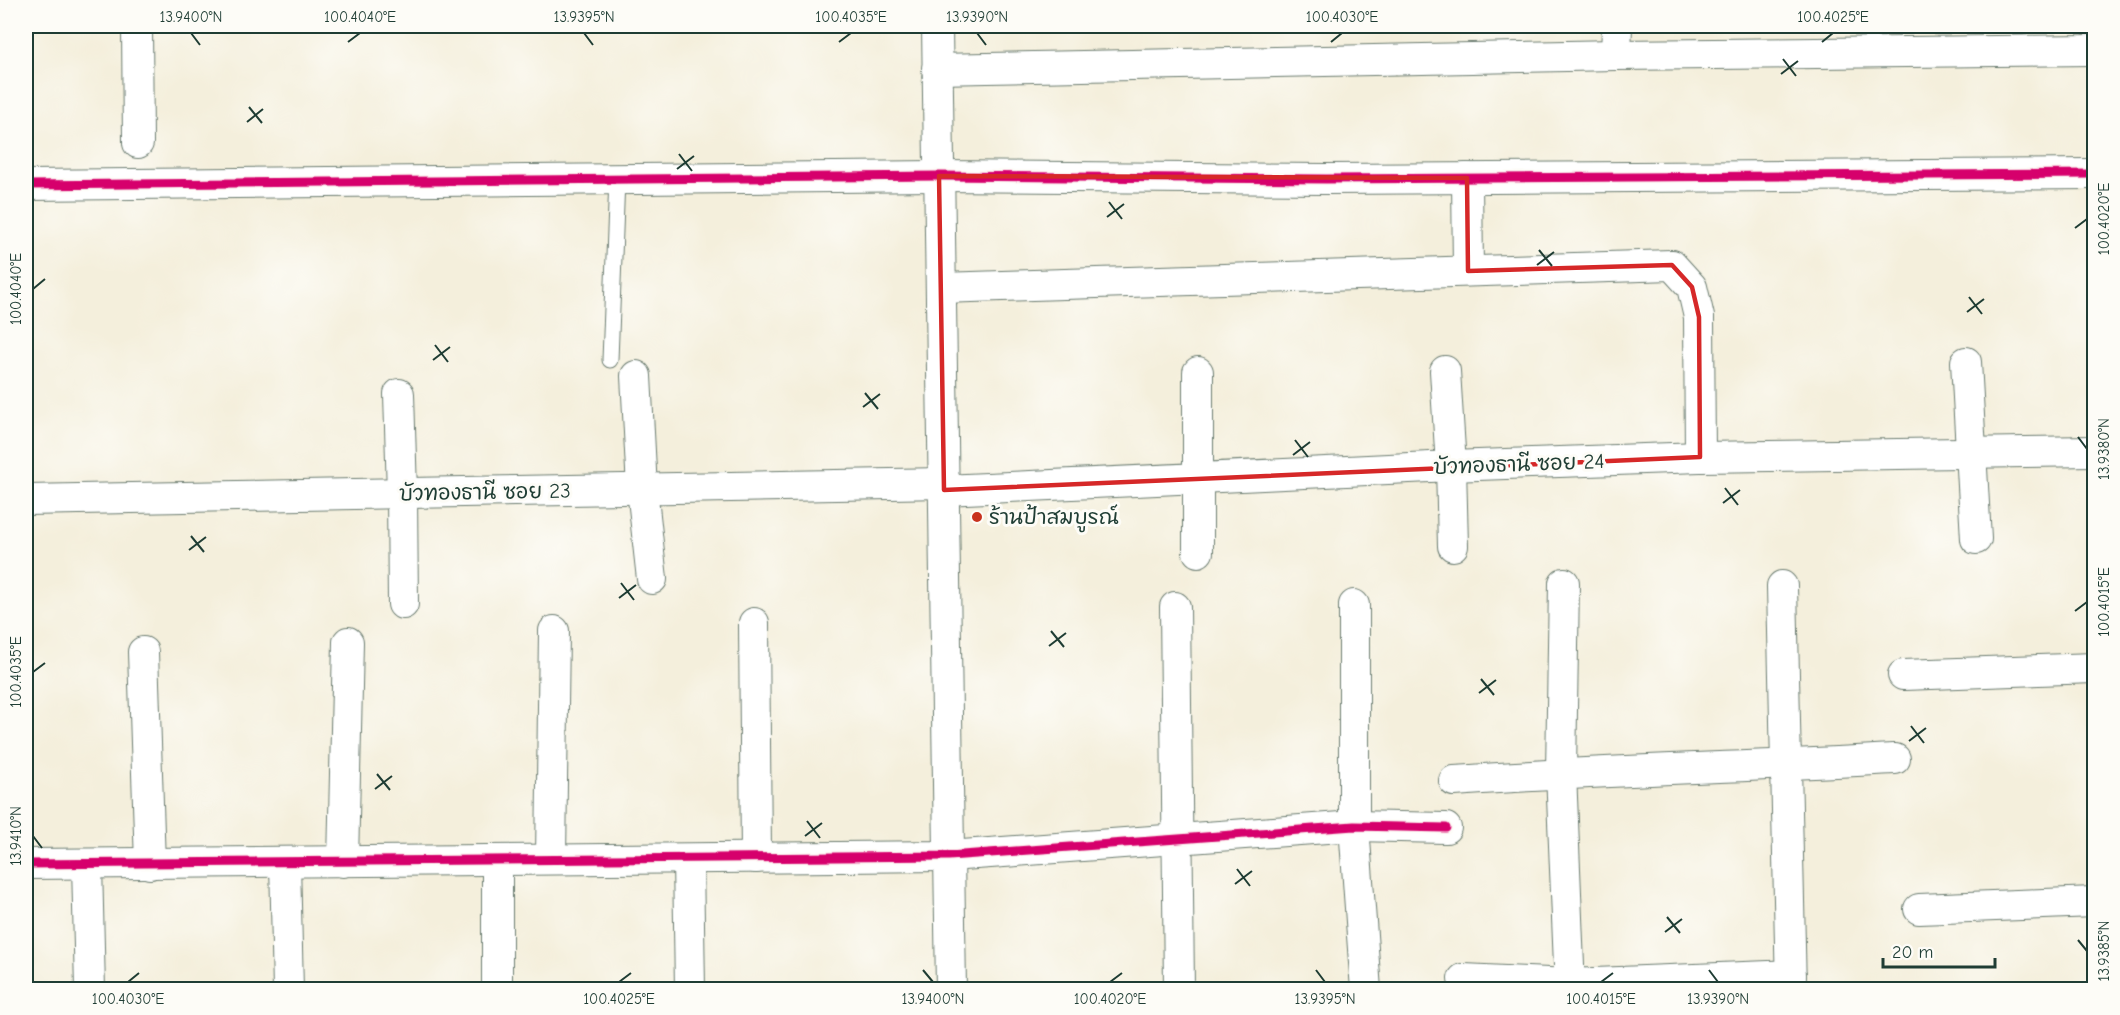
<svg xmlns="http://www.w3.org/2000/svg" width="2120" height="1015" viewBox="0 0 2120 1015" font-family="'Comic Neue','Playpen Sans Thai',sans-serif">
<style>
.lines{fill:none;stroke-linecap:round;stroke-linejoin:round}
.service-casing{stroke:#6a7b6f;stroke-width:17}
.minor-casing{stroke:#6a7b6f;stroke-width:32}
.service{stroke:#fff;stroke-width:15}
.minor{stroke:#fff;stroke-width:30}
.cycleway-casing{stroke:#fdfcf7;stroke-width:13}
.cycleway{stroke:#d6006c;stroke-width:9}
.marked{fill:none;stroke:#d62828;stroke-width:4.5;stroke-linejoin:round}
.ticks{fill:none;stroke:#1f3d34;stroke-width:2}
.poi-dot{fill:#c8321e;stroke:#fdfcf7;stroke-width:2}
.labels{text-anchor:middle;stroke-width:6;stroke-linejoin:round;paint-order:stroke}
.street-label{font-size:21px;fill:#1f3d34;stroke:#fdfcf7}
.poi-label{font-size:21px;fill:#1f3d34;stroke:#fdfcf7;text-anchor:start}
.neatline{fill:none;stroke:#1f3d34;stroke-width:2}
.ticks-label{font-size:15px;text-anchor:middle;fill:#1f3d34}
</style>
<rect width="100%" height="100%" fill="#fdfcf7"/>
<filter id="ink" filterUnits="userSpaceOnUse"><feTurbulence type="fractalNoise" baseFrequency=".0167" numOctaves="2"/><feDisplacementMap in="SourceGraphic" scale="12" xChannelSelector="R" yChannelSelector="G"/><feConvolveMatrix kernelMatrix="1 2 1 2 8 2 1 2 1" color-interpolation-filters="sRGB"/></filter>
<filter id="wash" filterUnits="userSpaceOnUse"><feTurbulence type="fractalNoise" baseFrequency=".008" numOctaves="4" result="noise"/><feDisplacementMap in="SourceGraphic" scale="24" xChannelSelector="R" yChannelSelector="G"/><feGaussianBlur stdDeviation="1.35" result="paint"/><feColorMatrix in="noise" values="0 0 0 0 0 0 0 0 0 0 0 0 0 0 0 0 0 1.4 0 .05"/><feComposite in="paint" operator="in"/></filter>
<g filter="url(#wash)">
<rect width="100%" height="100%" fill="#f4efdc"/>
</g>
<g filter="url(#ink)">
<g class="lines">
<!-- service casing -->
<g class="service-casing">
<path id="service" d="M610,360L617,179"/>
</g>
<!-- minor casing -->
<g class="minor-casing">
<g id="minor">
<path d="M137,26L138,143"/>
<path d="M937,26L951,990"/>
<path d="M1616,55L1617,26"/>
<path d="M937,69L1616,55L2094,50"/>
<path d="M1467,178L1468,271"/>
<path d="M26,185L939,176L1326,179L2094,174"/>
<path d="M941,288L1672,265L1692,287L1699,317L1700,457"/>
<path d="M1966,362L1976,539"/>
<path d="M1445,371L1451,466L1453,546"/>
<path d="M636,376L642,489L652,579"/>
<path d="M399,394L402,493L403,604"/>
<path d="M944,490L1451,466L1700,457L2094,451"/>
<path d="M26,500L944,483"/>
<path d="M1198,552V372"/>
<path d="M1564,583L1561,773L1570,990"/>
<path d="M1782,586L1791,990"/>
<path d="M1354,605V826L1366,990"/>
<path d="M1175,607L1179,990"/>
<path d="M754,623L756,858"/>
<path d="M143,652L150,864"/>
<path d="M1903,675L2094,668"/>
<path d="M1454,781C1601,770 1748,767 1895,759"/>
<path d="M551,859L554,631"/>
<path d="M688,859L690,990"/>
<path d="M285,862L288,990"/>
<path d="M343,862L348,642"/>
<path d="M26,864L949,856L1354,826L1446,828"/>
<path d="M87,864L90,990"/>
<path d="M1919,909L2094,902"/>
<path d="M1463,979L1570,984L1791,975"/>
<path d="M497,990V860"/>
</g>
</g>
<!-- service -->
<use href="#service" class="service"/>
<!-- minor -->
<use href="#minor" class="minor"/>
<!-- cycleway casing -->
<g class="cycleway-casing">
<g id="cycleway">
<path d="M26,185L939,176L1326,179L2094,174"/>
<path d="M26,864L949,856L1354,826L1446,828"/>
</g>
</g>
<!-- cycleway -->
<use href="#cycleway" class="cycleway"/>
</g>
</g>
<!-- marked area -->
<path class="marked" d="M939,176L1467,178L1468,271L1672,265L1692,287L1699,317L1700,457L944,490Z"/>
<!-- ticks -->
<path class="ticks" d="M191,33L200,45M584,33L593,45M977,33L986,45M348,42L360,33M839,42L851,33M1331,42L1342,33M1822,42L1833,33M1783,59L1796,76M1781,74L1798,61M249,107L262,123M247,122L263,109M679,154L692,171M677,169L694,156M1109,202L1122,219M1107,217L1124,204M2075,228L2087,219M1539,250L1552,266M1537,265L1554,252M33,289L45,279M1969,297L1982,314M1967,312L1984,299M435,345L448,362M433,360L450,347M865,393L878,409M863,407L880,394M2078,437L2087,449M1295,440L1308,457M1293,455L1310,442M1725,488L1738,505M1723,503L1740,490M191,536L204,552M189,550L206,537M621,583L634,600M619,598L636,585M2075,611L2087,602M1051,631L1064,647M1049,646L1066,633M33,672L45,663M1481,679L1494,695M1479,693L1496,680M1911,726L1924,743M1909,741L1926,728M377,774L390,790M375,789L392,776M807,821L820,838M33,836L42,848M805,836L822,823M1237,869L1250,886M1235,884L1252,871M1667,917L1680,933M1665,932L1682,919M2078,940L2087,951M923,970L933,982M1316,970L1325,982M1709,970L1718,982M128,982L139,973M619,982L631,973M1110,982L1122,973M1601,982L1613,973"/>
<!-- markers -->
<circle class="poi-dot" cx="977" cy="517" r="6"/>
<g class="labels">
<!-- street labels -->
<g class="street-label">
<text transform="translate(1519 464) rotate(-2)" y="7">บัวทองธานี ซอย 24</text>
<text transform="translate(485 492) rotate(-1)" y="7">บัวทองธานี ซอย 23</text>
</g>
<!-- poi labels -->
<g class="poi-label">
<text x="989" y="524">ร้านป้าสมบูรณ์</text>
</g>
</g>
<!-- margin -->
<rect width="2120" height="1015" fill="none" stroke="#fdfcf7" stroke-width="66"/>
<!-- scale -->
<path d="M1883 958v9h112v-9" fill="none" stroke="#1f3d34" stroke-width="3"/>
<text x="1892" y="958" font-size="18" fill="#1f3d34" stroke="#fdfcf7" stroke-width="4.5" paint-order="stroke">20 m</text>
<rect x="33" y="33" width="2054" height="949" class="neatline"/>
<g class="ticks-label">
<text x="191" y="22">13.9400°N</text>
<text x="360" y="22">100.4040°E</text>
<text x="584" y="22">13.9395°N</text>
<text x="851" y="22">100.4035°E</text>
<text x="977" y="22">13.9390°N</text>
<text x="1342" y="22">100.4030°E</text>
<text x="1833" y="22">100.4025°E</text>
<text transform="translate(2104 219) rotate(-90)" y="5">100.4020°E</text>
<text transform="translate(16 289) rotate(-90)" y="5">100.4040°E</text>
<text transform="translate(2104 449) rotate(-90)" y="5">13.9380°N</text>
<text transform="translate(2104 602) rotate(-90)" y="5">100.4015°E</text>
<text transform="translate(16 672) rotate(-90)" y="5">100.4035°E</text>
<text transform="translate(16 836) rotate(-90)" y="5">13.9410°N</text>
<text transform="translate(2104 951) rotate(-90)" y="5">13.9385°N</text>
<text x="128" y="1004">100.4030°E</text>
<text x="619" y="1004">100.4025°E</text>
<text x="933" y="1004">13.9400°N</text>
<text x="1110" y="1004">100.4020°E</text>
<text x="1325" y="1004">13.9395°N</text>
<text x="1601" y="1004">100.4015°E</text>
<text x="1718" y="1004">13.9390°N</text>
</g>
</svg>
